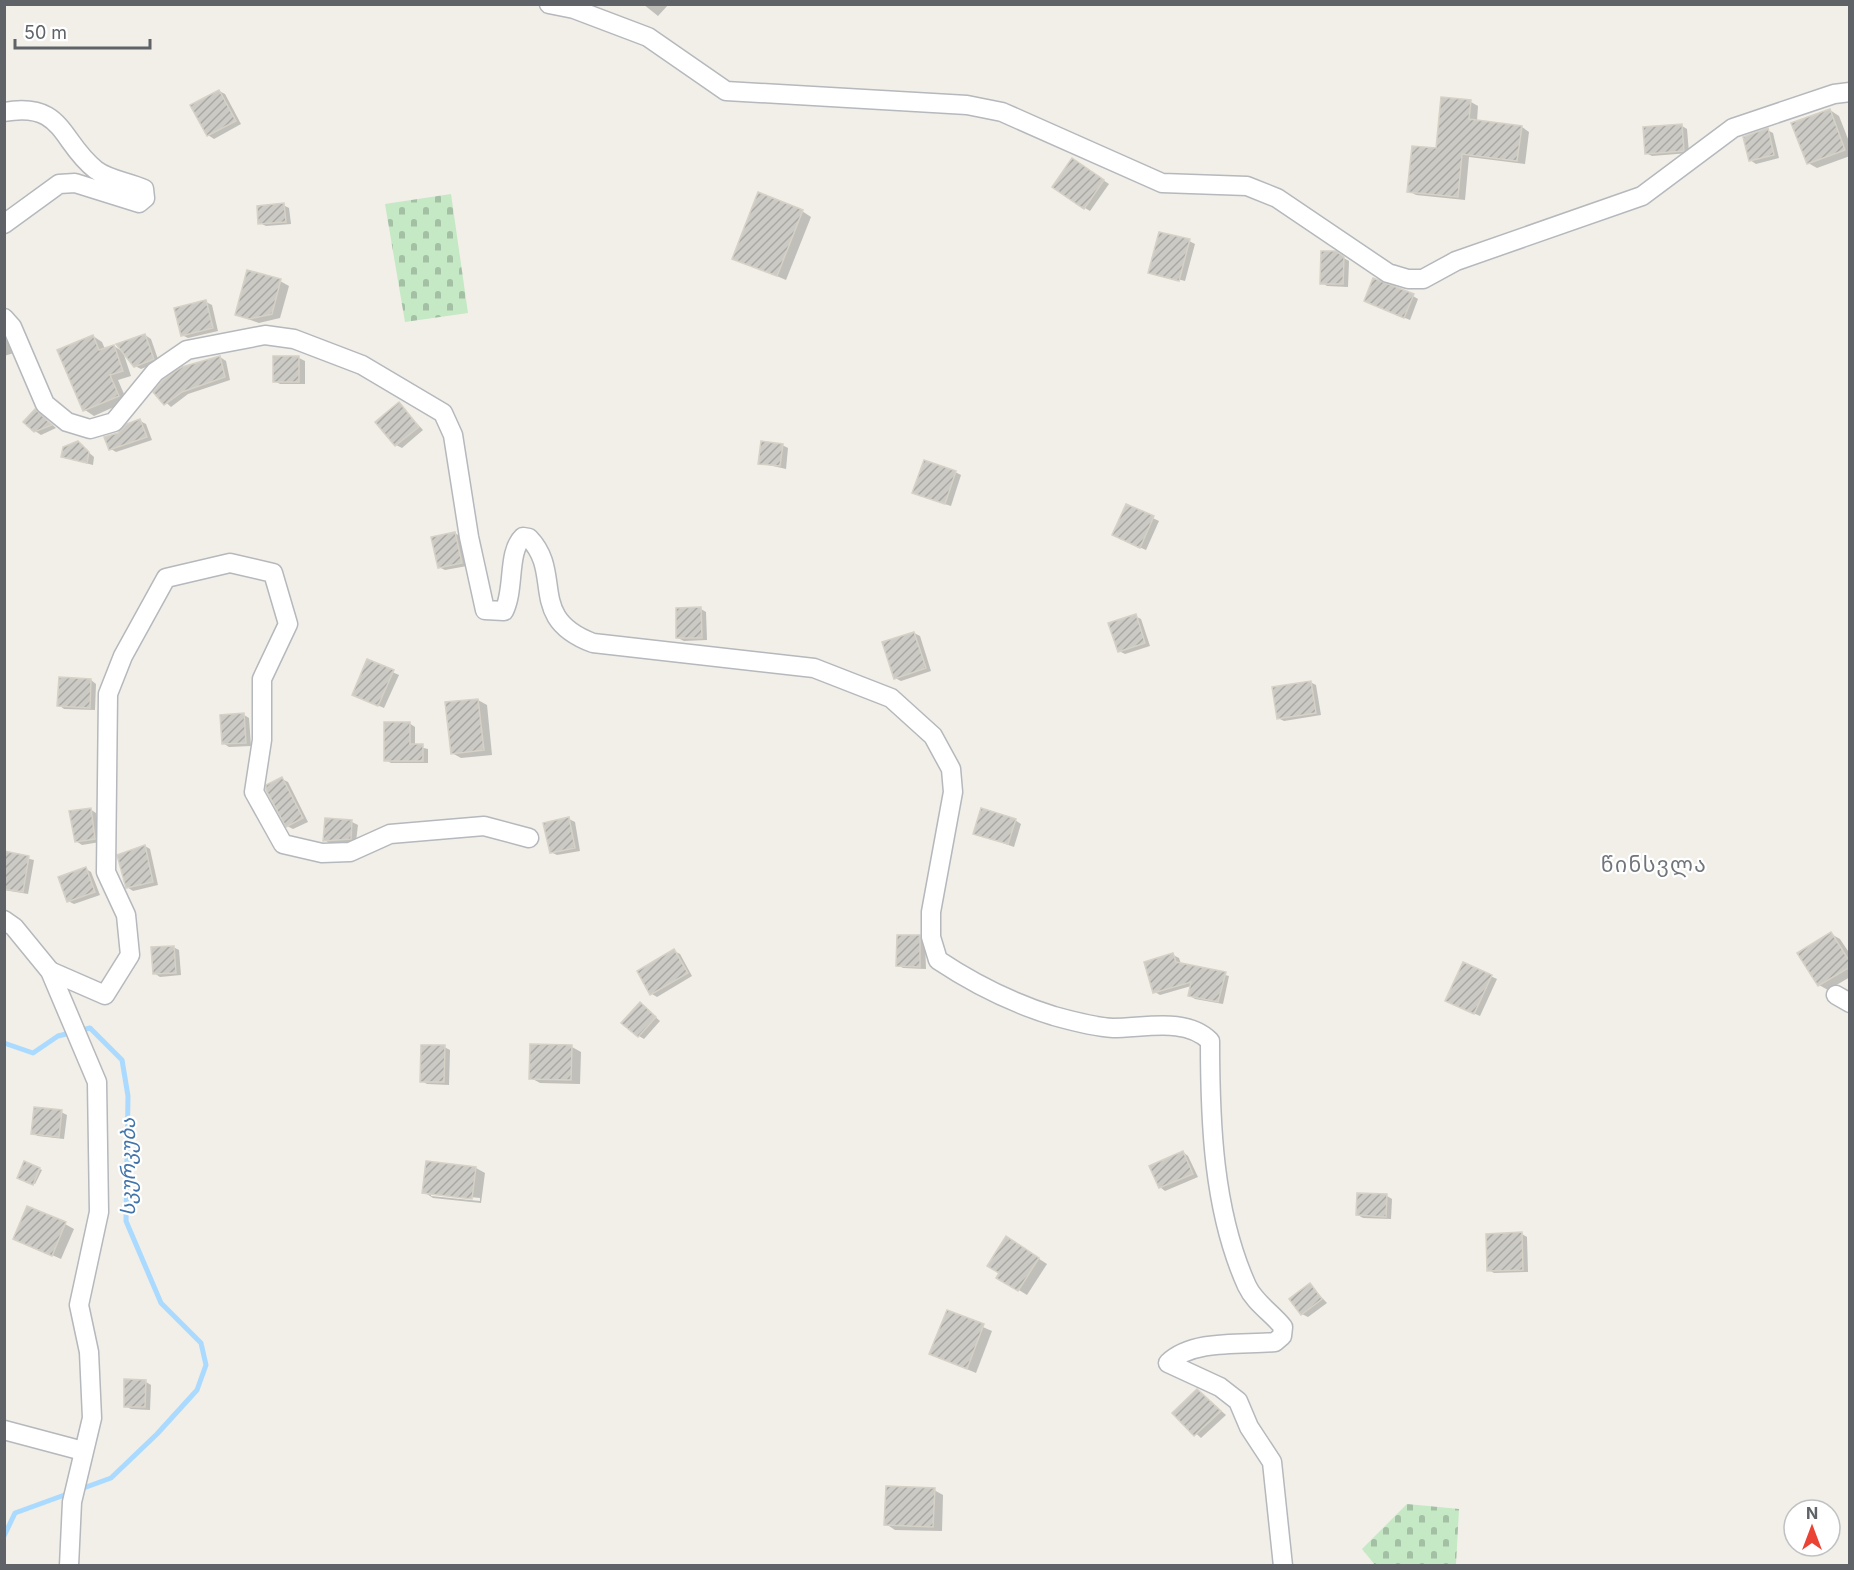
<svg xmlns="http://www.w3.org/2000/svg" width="1854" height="1570" viewBox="0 0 1854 1570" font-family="Inter,'Noto Sans Georgian',sans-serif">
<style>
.cemetery{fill:url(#cemetery-stones)}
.shadow{fill:#0003;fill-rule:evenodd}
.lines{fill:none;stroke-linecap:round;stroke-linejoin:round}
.stream{stroke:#aadaff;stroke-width:5}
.building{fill:url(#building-hatch);stroke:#d6d1c6;stroke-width:1.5}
.minor-casing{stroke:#b5b8bc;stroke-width:21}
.minor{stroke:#fff;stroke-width:18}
.labels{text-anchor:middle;stroke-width:4.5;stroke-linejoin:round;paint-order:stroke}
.water-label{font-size:20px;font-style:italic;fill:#4174aa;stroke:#fff}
.quarter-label{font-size:21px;letter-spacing:1.5px;fill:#70757a;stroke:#fff}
</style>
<defs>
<pattern id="cemetery-stones" width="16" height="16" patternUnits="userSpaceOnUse" patternTransform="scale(1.5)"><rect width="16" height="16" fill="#c5e8c5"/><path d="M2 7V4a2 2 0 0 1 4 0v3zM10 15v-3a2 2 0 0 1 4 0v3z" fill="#a3c0a4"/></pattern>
<pattern id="building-hatch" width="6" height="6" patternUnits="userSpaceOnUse" patternTransform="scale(1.5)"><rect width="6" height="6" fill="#cccac5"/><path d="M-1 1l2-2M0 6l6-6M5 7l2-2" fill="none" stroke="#a9a8a4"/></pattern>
</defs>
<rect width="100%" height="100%" fill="#f1efe8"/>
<!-- cemetery -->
<g class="cemetery">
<path d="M451,194L468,313L405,322L385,204Z"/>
<path d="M1407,1504L1459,1509L1456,1565H1375L1362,1549Z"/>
</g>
<!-- shadow -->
<g class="shadow">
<path d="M643,4H669L658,16Z"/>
<path d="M219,91L225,94L241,124L214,139L208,135Z"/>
<path d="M1471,102L1478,106L1477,121L1522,127L1529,132L1525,164L1469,157L1465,200L1416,195L1409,191Z"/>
<path d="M1830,110L1839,116L1850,144V156L1817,168L1808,163Z"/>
<path d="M1682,126L1687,129L1689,153L1652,156L1646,153Z"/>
<path d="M1767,130L1773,133L1779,158L1756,164L1750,160Z"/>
<path d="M1078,163L1109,184L1090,211L1085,208Z"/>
<path d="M283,205L289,208L291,224L266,226L260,223Z"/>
<path d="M802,211L811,217L786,280L734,258Z"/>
<path d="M1189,241L1195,244L1185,281L1150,272Z"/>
<path d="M1335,253L1349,261L1348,287L1327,286L1322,283Z"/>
<path d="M280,281L289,286L280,318L259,323L237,315Z"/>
<path d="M1413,296L1418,299L1410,320L1371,304Z"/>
<path d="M206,302L212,305L218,331L188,338L182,335Z"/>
<path d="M145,335L151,339L159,362L141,369L135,366Z"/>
<path d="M4,336L14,353L4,356Z"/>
<path d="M93,336L102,342L105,349L114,346L123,352L131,376L118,380L127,401L94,416L85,410Z"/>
<path d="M220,357L226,361L230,380L188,394L171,407L155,392L183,368Z"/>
<path d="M275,358H299L305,361V384H280L275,381Z"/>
<path d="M399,404L423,430L402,448L396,445Z"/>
<path d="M35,411L41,414L56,428L41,435L35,431Z"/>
<path d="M140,421L146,424L152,440L116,452L111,449L119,434Z"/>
<path d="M78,443L94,457L93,465L62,457Z"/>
<path d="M782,445L788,448L786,469L760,463Z"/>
<path d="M955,472L961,475L951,506L920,496Z"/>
<path d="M1127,506L1159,521L1146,550L1119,538Z"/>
<path d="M455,533L461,537L467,566L445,570L439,567Z"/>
<path d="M701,609L706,612L707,640L684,641L678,638Z"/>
<path d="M1135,616L1141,619L1150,646L1125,654L1119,651Z"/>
<path d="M914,633L920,636L931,671L901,681L895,678Z"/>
<path d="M368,661L399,675L384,708L359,697Z"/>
<path d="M91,680L96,684L95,710L64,709L59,705Z"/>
<path d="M1310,682L1316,685L1321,715L1284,721L1278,718Z"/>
<path d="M478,700L487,705L492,755L461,758L452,753Z"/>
<path d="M244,715L249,718L251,746L229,747L223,743Z"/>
<path d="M409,723L415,727V746L428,749V763H391L386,760Z"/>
<path d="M282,779L288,782L308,822L293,829L287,826Z"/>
<path d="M90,809L96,813L100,842L82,845L76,841Z"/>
<path d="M327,819L352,822L358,825L356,842L330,844L325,840Z"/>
<path d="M569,819L575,822L580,851L557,855L551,852Z"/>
<path d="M1015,820L1021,824L1014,847L975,833Z"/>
<path d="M145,846L150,849L158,885L133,891L127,887Z"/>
<path d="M4,853L34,860L28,894L4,890Z"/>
<path d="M86,869L91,872L100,895L74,904L68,901Z"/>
<path d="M1831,934L1840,939L1850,954V977L1828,990L1819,985Z"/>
<path d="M919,937L925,940L926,969L903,968L898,965Z"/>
<path d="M173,947L179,950L181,975L160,977L154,973Z"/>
<path d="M674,951L680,954L692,976L657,997L652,994Z"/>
<path d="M1173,955L1179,958L1181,964L1229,976L1223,1004L1195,999L1189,995L1191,986L1160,995L1155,992Z"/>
<path d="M1464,964L1497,979L1480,1016L1453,1004Z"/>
<path d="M645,1008L660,1021L644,1039L639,1036Z"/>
<path d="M444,1047L450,1050L449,1085L427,1084L422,1081Z"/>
<path d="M572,1047L581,1052L580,1084L540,1083L531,1078Z"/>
<path d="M61,1112L67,1115L64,1139L38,1136L33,1133Z"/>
<path d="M1183,1152L1188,1156L1198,1177L1165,1191L1160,1187Z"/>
<path d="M25,1163L42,1170L35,1184L19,1177Z"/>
<path d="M476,1168L485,1173L481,1203L433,1198L424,1192ZM431,1193L480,1198V1201L431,1196Z"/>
<path d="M1387,1196L1392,1199L1391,1219L1363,1218L1358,1215Z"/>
<path d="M65,1224L74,1229L61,1259L14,1238Z"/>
<path d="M1522,1234L1527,1237L1528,1272L1494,1273L1489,1270Z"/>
<path d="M1015,1243L1047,1264L1027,1295L998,1277Z"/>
<path d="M1310,1285L1327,1303L1308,1317L1302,1314Z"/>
<path d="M948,1312L992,1331L976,1373L931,1354Z"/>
<path d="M146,1382L151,1385L150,1410L131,1409L125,1406Z"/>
<path d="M1198,1391L1226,1415L1201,1438L1174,1413Z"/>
<path d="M934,1490L943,1495L942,1531L895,1530L886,1524Z"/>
</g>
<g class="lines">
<!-- stream -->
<g class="stream">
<path d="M4,1043L33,1053L58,1036L90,1028L122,1060L128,1096L126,1221L161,1303L201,1343L206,1365L197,1390L157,1434L111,1478L78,1490"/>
<path d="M4,1536L15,1513L70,1493"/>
</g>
</g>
<!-- building -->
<g class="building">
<path d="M219,90L236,121L207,136L190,105Z"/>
<path d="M1441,97L1471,100L1469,119L1522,126L1517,161L1462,154L1458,197L1407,192L1412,146L1436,148Z"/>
<path d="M1830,109L1845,150L1807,164L1791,123Z"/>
<path d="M1682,124L1684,151L1645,154L1643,127Z"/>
<path d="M1768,128L1774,155L1749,161L1743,137Z"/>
<path d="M1072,158L1104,180L1084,209L1052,187Z"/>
<path d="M758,192L803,210L777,276L732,259Z"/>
<path d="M284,203L286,222L258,224L257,206Z"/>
<path d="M1159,232L1190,239L1179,281L1148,273Z"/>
<path d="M1321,251H1336L1344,257L1343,284H1320Z"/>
<path d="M247,270L281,279L272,314L249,319L235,315Z"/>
<path d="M1373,278L1414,294L1404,318L1364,301Z"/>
<path d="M206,300L213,328L181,336L174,308Z"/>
<path d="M145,334L154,359L134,367L116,344Z"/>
<path d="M93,335L99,350L114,345L123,371L110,375L119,396L83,411L57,350Z"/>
<path d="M220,356L225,377L182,392L164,405L153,392L163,380L182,367Z"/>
<rect x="273" y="356" width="26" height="26"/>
<path d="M399,402L419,427L395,446L375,422Z"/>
<path d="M35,409L52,425L34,432L23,422Z"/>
<path d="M140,419L147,437L109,450L104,437L118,433L127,424Z"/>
<path d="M78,441L89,452L87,463L61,457L63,447Z"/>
<path d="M761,441L783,444L780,466L758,464Z"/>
<path d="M924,460L956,471L945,504L912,493Z"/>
<path d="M1126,504L1154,516L1140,548L1112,535Z"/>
<path d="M455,532L462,563L438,568L431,537Z"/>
<path d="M701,607L702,638H676V608Z"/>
<path d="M1136,614L1145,643L1118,652L1108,623Z"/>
<path d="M914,632L926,668L894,679L882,642Z"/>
<path d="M367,659L394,670L378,706L352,695Z"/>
<path d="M59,677L91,679L90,708L57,706Z"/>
<path d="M1311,681L1316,713L1277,719L1272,687Z"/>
<path d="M478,699L484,750L451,754L445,702Z"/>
<path d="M244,713L246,743L222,744L220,715Z"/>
<path d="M384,722H410V744H423V761H384Z"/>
<path d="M282,777L303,818L286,827L266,790V785Z"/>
<path d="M91,808L95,839L75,842L69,811Z"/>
<path d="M981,808L1016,819L1008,844L973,834Z"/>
<path d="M569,817L575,848L550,853L543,823Z"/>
<path d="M325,818L352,820L351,839L323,841Z"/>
<path d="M145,845L153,882L126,888L117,855Z"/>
<path d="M4,851L29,856L23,892L4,889Z"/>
<path d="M86,867L95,892L67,902L58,877Z"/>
<path d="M1831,932L1850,962V967L1818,986L1797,953Z"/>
<path d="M897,935H920V967L896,966Z"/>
<path d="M174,946L176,973L153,974L151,947Z"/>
<path d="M674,949L688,973L650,995L637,971Z"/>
<path d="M1173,953L1176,962L1226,972L1218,1002L1188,996L1191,982L1153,993L1144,962Z"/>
<path d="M1463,962L1492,975L1474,1014L1445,1001Z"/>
<path d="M640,1002L656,1017L638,1037L621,1023Z"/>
<path d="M530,1044L572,1045L571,1080L529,1079Z"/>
<path d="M421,1045H445L444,1082H420Z"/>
<path d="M34,1107L62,1110L59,1137L31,1134Z"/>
<path d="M1183,1151L1193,1174L1159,1188L1149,1166Z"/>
<path d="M24,1161L40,1168L33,1185L17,1178Z"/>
<path d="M426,1161L476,1167L472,1199L422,1193Z"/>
<path d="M1357,1193L1387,1194L1386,1217L1356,1215Z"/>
<path d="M27,1206L66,1222L52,1256L13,1239Z"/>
<path d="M1522,1232L1523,1270L1487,1271L1486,1234Z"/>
<path d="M1006,1236L1039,1258L1018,1291L996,1278L999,1273L987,1266Z"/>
<path d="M1310,1283L1322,1299L1301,1315L1289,1299Z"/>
<path d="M947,1310L984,1324L967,1369L929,1354Z"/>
<path d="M124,1379L146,1380L145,1407H124Z"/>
<path d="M1197,1389L1221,1411L1194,1436L1172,1413Z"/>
<path d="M886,1486L935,1488L933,1527L884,1525Z"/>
</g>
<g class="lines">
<!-- minor casing -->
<g class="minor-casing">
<g id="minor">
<path d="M549,4L574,9L648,37L726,91L967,105L1002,112L1162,183L1247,186L1277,198L1388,273L1408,279H1423L1456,261L1642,196L1733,128L1834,94L1850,92"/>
<path d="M4,112C64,101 60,142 96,170C109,180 129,182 144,189L145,198L139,203L75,183L59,184L4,224"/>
<path d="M4,318L12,327L45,404L67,422L90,429L114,422L155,372L187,350L265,335L294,339L362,365L443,413L453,435L469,537L485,610L504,611C515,589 507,552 523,537L529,538C564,574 526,618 593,643L814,668L891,698L933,736L951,769L953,792L931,912V937L938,960C974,984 1012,1003 1054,1016C1072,1021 1095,1027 1113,1028C1145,1028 1186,1017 1210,1041C1210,1122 1213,1211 1247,1286C1255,1303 1272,1313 1283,1327L1282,1336L1275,1342C1242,1345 1193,1339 1168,1363L1220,1387L1238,1401L1249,1427L1272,1462L1283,1566"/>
<path d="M4,920L14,927L50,971L97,1082L99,1212L79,1305L89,1352L92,1418L72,1502L69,1566"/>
<path d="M50,971L105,995L130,955L126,915L106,872L108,694L123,656L166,578L230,563L273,573L288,624L262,679V740L254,792L283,844L322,853L350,852L390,834L484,826L529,838"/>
<path d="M1836,995L1850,1003"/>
<path d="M4,1430L83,1451"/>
</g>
</g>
<!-- minor -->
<use href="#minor" class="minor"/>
</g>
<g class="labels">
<!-- water labels -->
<g class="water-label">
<text transform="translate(128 1167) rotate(-90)" y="7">სკურკუბა</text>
</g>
<!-- quarter labels -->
<g class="quarter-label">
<text x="1654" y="872">წინსვლა</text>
</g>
</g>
<!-- border -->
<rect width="1854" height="1570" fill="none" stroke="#5f6368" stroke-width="12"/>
<!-- north arrow -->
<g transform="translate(1812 1528)"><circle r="28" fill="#ffffff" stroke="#bfc1c3" stroke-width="1.5"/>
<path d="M0-4.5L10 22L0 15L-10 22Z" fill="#ea4335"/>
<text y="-9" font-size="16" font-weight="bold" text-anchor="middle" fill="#5f6368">N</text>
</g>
<!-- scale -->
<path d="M15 39v9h135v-9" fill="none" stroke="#5f6368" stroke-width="3"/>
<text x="24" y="39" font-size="18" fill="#5f6368" stroke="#ffffff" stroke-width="4.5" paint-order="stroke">50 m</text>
</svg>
